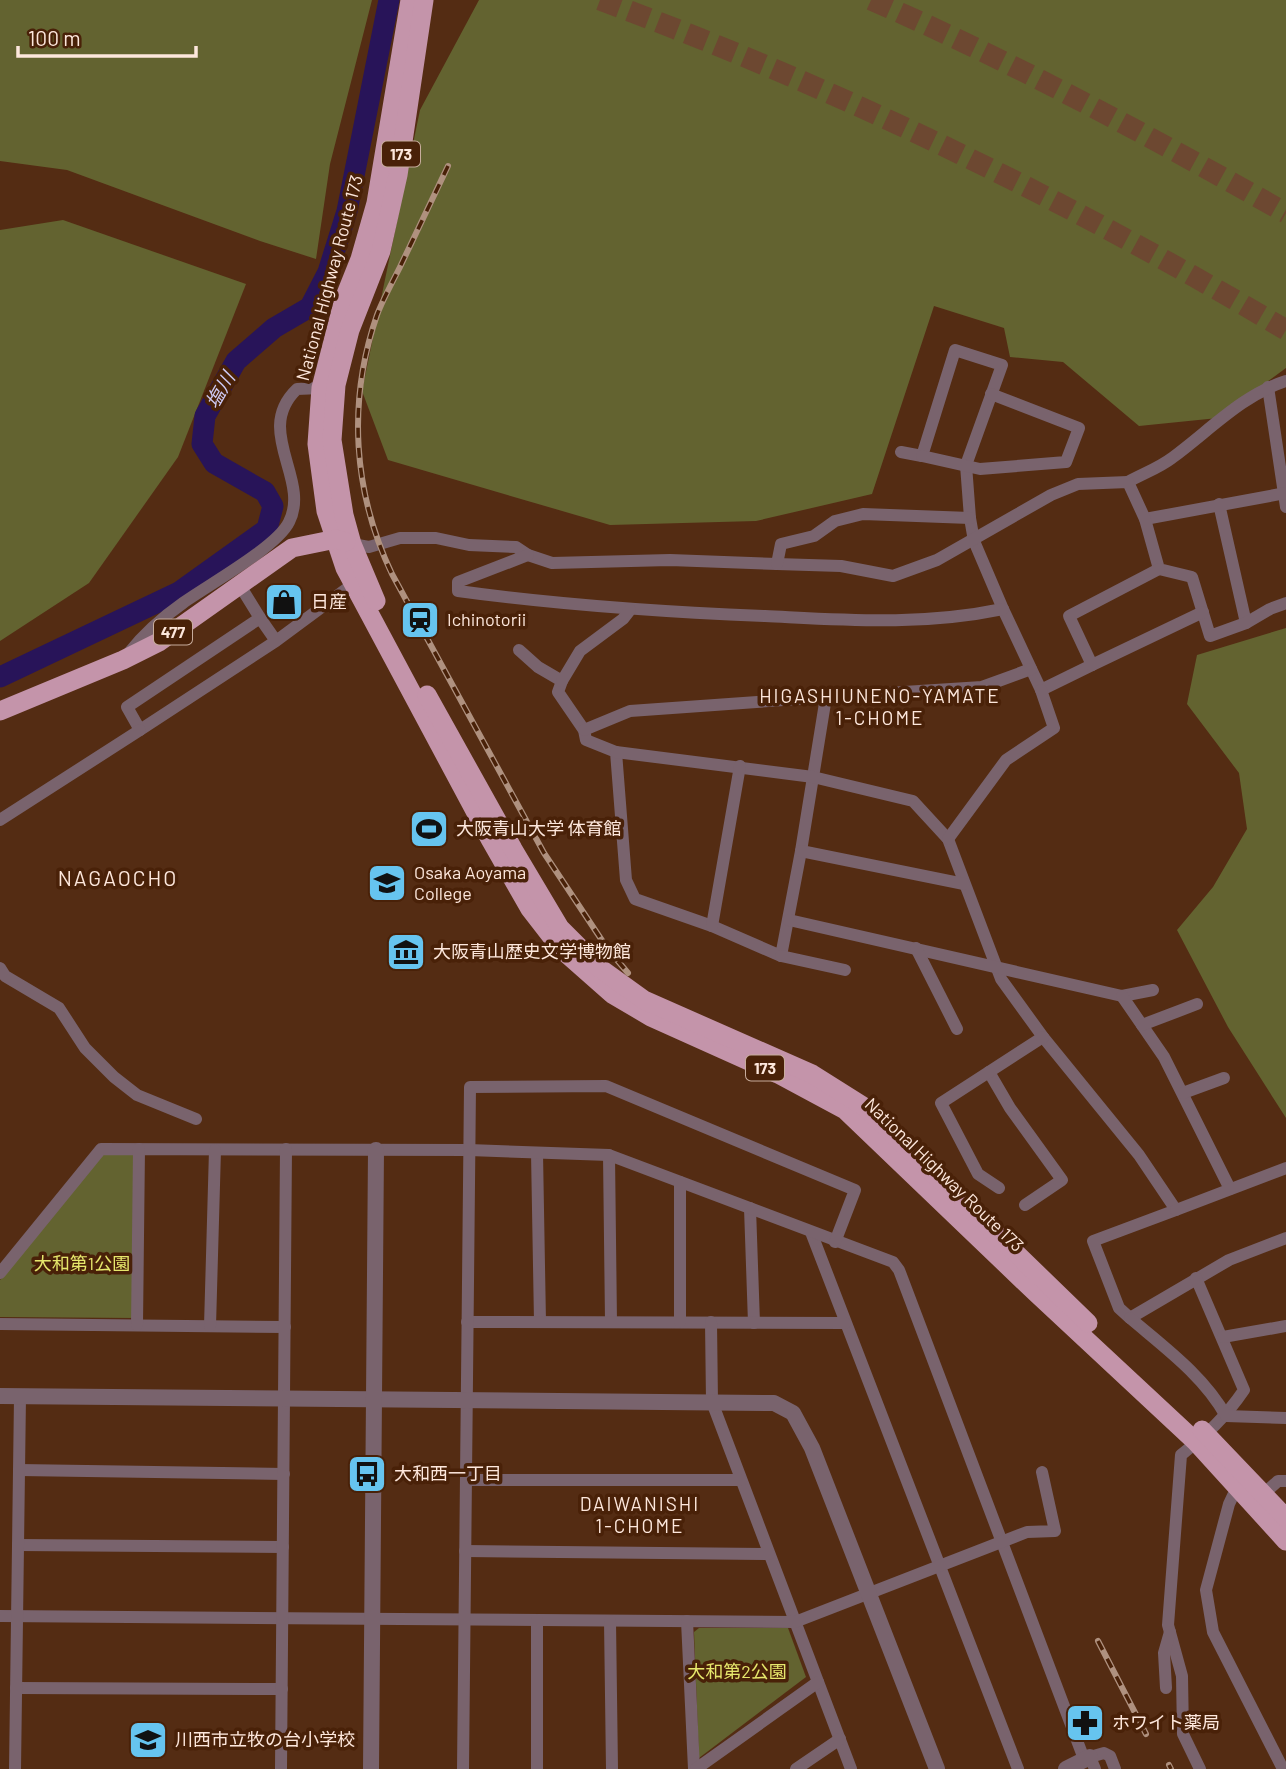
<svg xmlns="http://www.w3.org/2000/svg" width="1286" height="1769" viewBox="0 0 1286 1769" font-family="Barlow,'Noto Sans JP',sans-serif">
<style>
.green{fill:#636330}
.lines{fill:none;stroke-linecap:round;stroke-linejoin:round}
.river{stroke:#281459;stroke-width:21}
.motorway-tunnel{stroke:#6d4831;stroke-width:21;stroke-dasharray:21 10;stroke-linecap:butt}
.minor{stroke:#79636d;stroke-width:12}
.tertiary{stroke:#79636d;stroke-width:16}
.trunk{stroke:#c494aa;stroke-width:19}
.rail-casing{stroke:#af917f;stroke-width:6}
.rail{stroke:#492108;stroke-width:3.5;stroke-dasharray:10;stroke-linecap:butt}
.labels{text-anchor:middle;stroke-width:7;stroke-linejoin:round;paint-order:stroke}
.shield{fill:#492108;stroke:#c7ac9c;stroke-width:2}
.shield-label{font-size:16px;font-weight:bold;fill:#fde7dc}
.street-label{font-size:18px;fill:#fde7dc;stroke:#492108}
.poi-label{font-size:18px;fill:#fde7dc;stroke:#492108;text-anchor:start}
.park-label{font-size:18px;fill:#e6e76c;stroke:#492108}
.water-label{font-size:19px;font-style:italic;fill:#cdc9f3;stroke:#492108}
.neighbourhood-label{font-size:19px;letter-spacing:2px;fill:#fde7dc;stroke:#492108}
.quarter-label{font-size:21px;letter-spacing:2px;fill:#fde7dc;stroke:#492108}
</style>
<rect width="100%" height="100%" fill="#542c13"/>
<!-- green -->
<g class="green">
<path d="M0,0H372L330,164L316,259L260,241L67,170L0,161Z"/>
<path d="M479,0H1286V368L1218,418L1139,426L1063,362L1010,357L1004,328L934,306L872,494L756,521L610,525L388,460L362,391L420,110Z"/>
<path d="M63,220L246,284L178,457L89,583L0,641V230Z"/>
<path d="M1286,628V1118L1228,1027L1177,930L1213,887L1247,829L1239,773L1187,704L1197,655Z"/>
<path d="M104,1152H136L135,1318L0,1317V1280Z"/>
<path d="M699,1628H788L806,1677L699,1758L694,1632Z"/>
</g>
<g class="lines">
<!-- river -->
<path class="river" d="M0,677L179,592L267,529L273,506L265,492L214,463L202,444L205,416L236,361L274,328L310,307L328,272L347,211L389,0"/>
<!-- motorway-tunnel -->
<g class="motorway-tunnel">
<path d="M600,0C838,88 1068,200 1286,330"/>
<path d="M871,0C1014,62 1151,137 1286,213"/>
</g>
<!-- minor -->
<g class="minor">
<path d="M1268,387L1286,507"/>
<path d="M901,452L922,456L955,350L1002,365L966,465L970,518L974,541L1003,609L1041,690L1092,665"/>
<path d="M922,456L980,469L1066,462L1079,428L991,394"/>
<path d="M1128,482C1142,474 1159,468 1172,458C1209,431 1242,395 1286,381"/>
<path d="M1219,504L1246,623"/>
<path d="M1145,519L1286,493"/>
<path d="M352,544L369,547L400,538H436L469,545L516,547L528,555L552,563L670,560L777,564L841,566L893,576L937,560L1051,495L1078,484L1128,482L1145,519L1159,569L1192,577L1210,636L1246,623L1270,609L1286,603"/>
<path d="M528,555L458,582V591C560,605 662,612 765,616C848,620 921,626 1003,609"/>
<path d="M777,564L781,544L814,536L835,521L863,514L970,518"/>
<path d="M1159,569L1069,616L1092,665L1203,612"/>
<path d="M239,584L260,618"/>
<path d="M276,641L260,618L127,707L140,730L276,641L353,584"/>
<path d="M519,650L538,667L562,681L558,692L584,730L586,740L616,752L626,880L635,899L712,926L781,956L801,851L826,697L982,687L1031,669"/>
<path d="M128,654C143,635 163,617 183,603C208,585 277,547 289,522C311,479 253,431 297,389L321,388"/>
<path d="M562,681L580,651L623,619L630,610"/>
<path d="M584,730L630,711L826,697"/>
<path d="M616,752L813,777L913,801L948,839L1001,979L1043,1037L1139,1155L1176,1210L1093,1241L1119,1308L1130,1318L1229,1260L1286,1238"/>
<path d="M0,820L140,730"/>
<path d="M948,839L1006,760L1054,728L1041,690"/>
<path d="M801,851L964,884"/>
<path d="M789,920L1122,996L1153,990"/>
<path d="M712,926L740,766"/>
<path d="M916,948L957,1029"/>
<path d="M781,956L845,970"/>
<path d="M0,968L5,976L59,1008L85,1048L114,1077L137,1095L196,1119"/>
<path d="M1122,996L1164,1057L1230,1189"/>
<path d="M1142,1025L1197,1004"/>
<path d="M989,1072L1010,1108L1062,1180L1025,1205"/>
<path d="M1183,1093L1224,1078"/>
<path d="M537,1153L540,1322"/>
<path d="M609,1155L611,1322"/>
<path d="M999,1188L978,1174L941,1103L1043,1037"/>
<path d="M750,1208L754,1323"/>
<path d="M1176,1210L1286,1168"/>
<path d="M811,1232L1018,1769"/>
<path d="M0,1273L101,1149L469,1150L609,1155L893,1262L899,1270L1084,1759"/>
<path d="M1196,1278L1244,1390C1225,1418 1207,1434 1181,1455L1168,1625L1182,1676L1183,1734L1200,1769"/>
<path d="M1130,1318C1164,1347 1204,1376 1226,1416L1286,1418"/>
<path d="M467,1322L845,1323"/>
<path d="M680,1322V1182"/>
<path d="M711,1322L712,1402L851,1769"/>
<path d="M0,1324L285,1327"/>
<path d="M137,1325L139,1149"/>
<path d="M210,1326L215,1150"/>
<path d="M1223,1337L1286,1326"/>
<path d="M19,1470L284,1474"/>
<path d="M466,1480H741"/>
<path d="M1237,1487L1229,1504L1206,1590L1213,1632L1283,1769"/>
<path d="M1258,1499L1278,1481H1286"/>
<path d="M18,1545L283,1547"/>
<path d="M465,1551L769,1554"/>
<path d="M0,1616L795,1622L1027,1532L1055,1531L1042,1472"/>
<path d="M537,1620V1769"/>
<path d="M610,1621L612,1769"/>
<path d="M687,1621L694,1769"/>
<path d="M16,1688L282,1689"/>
<path d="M1166,1688L1164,1653L1170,1632"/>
<path d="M15,1769L20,1397"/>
<path d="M281,1769L286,1149"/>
<path d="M463,1769L470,1087L606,1086L855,1190L835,1242"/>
<path d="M696,1769L818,1682"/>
<path d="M796,1769L840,1739"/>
<path d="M1095,1769L1090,1757L1104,1753L1110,1756L1115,1769"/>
</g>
<!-- tertiary -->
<g class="tertiary">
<path d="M0,1396L774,1403L793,1413L812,1448L937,1769"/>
<path d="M371,1769L376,1150"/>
<path d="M1066,1769L1090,1757"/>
</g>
<!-- trunk -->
<g class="trunk">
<path d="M410,0L376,203L360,259L344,299L321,388L317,444L326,511L345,568L490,839L530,909L561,949L612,994L651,1017L778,1074L845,1110L1036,1293L1196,1442L1286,1541"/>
<path d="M376,601L352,544L344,515L332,440L336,385L350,330L381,251L398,175L424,0"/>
<path d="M427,695L513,849L560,928L601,969L644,1000L812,1074L866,1108L1088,1323"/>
<path d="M0,711L123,660L159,642L292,548L336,539L346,542"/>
<path d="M1202,1430L1286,1518"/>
</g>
<!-- rail casing -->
<g class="rail-casing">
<g id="rail">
<path d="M448,166C432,200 416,233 400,267C392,283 383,299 377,315C347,402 353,492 392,574L544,853L607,948L628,973"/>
<path d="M1098,1641L1146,1734"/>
<path d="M1169,1765L1171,1769"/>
</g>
</g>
<!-- rail -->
<use href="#rail" class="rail"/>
</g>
<!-- icons -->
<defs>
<g id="shop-square" transform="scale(2.0125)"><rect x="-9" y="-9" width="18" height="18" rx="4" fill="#66c4ef" stroke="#492108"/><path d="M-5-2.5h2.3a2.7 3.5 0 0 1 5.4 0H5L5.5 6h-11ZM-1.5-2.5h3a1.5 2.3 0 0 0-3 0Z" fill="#111"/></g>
<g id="station-square" transform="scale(2.0125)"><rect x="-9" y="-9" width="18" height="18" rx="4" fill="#66c4ef" stroke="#492108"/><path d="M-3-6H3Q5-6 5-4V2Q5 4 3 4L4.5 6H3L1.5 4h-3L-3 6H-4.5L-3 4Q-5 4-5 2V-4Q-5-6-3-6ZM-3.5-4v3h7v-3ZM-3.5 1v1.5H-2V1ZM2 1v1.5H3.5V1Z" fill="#111"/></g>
<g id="stadium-square" transform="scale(2.0125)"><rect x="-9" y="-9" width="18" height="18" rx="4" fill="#66c4ef" stroke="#492108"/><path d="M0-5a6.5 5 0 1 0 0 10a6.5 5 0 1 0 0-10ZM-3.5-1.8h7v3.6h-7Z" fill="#111"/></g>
<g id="university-square" transform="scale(2.0125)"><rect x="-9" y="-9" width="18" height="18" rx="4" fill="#66c4ef" stroke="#492108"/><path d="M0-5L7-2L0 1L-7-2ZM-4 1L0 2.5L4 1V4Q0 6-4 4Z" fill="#111"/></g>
<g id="museum-square" transform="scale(2.0125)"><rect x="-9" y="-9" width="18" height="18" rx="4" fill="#66c4ef" stroke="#492108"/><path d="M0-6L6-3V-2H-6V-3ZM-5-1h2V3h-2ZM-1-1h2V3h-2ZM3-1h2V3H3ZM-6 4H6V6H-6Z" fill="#111"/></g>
<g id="bus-square" transform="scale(2.0125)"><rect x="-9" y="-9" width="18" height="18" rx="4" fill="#66c4ef" stroke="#492108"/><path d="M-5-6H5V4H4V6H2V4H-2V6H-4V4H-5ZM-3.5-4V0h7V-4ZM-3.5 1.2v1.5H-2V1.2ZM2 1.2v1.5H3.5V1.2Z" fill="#111"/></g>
<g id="pharmacy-square" transform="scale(2.0125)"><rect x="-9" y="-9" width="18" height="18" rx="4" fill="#66c4ef" stroke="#492108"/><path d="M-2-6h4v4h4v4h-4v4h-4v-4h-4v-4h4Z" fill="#111"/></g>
<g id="school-square" transform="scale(2.0125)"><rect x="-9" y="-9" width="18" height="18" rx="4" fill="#66c4ef" stroke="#492108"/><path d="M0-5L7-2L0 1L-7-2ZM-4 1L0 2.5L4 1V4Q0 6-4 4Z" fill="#111"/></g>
</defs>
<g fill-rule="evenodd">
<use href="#shop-square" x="284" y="602"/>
<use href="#station-square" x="420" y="620"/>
<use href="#stadium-square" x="429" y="829"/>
<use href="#university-square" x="387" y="883"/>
<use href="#museum-square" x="406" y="952"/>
<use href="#bus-square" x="367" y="1474"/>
<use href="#pharmacy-square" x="1085" y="1723"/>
<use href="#school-square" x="148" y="1740"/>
</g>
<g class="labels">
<!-- shield labels -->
<g class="shield">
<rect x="382" y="141.5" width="38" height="25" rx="5"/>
<rect x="154" y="619.5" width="38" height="25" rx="5"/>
<rect x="746" y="1055.5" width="38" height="25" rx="5"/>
</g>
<g class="shield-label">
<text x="401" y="160">173</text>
<text x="173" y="638">477</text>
<text x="765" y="1074">173</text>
</g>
<!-- street labels -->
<g class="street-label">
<text transform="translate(330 278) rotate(-75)" y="6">National Highway Route 173</text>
<text transform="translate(944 1175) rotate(44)" y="6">National Highway Route 173</text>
</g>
<!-- poi labels -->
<g class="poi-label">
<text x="311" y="608">日産</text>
<text x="447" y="626">Ichinotorii</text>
<text x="456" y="835">大阪青山大学 体育館</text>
<text x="414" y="879">Osaka Aoyama<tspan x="414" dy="21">College</tspan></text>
<text x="433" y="958">大阪青山歴史文学博物館</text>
<text x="394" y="1480">大和西一丁目</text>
<text x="1112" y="1729">ホワイト薬局</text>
<text x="175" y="1746">川西市立牧の台小学校</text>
</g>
<!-- park labels -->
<g class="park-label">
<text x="82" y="1270">大和第1公園</text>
<text x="737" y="1678">大和第2公園</text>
</g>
<!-- water labels -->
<g class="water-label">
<text transform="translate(220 390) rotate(-60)" y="7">塩川</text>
</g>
<!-- neighbourhood labels -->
<g class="neighbourhood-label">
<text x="880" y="703">HIGASHIUNENO-YAMATE<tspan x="880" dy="22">1-CHOME</tspan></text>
<text x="640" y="1511">DAIWANISHI<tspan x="640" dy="22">1-CHOME</tspan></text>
</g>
<!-- quarter labels -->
<g class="quarter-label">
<text x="118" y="886">NAGAOCHO</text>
</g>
</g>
<!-- scale -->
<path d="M18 46v10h178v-10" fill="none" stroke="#fde7dc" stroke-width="3.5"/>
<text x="28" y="46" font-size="21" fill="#fde7dc" stroke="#492108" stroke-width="5" paint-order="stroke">100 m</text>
</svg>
